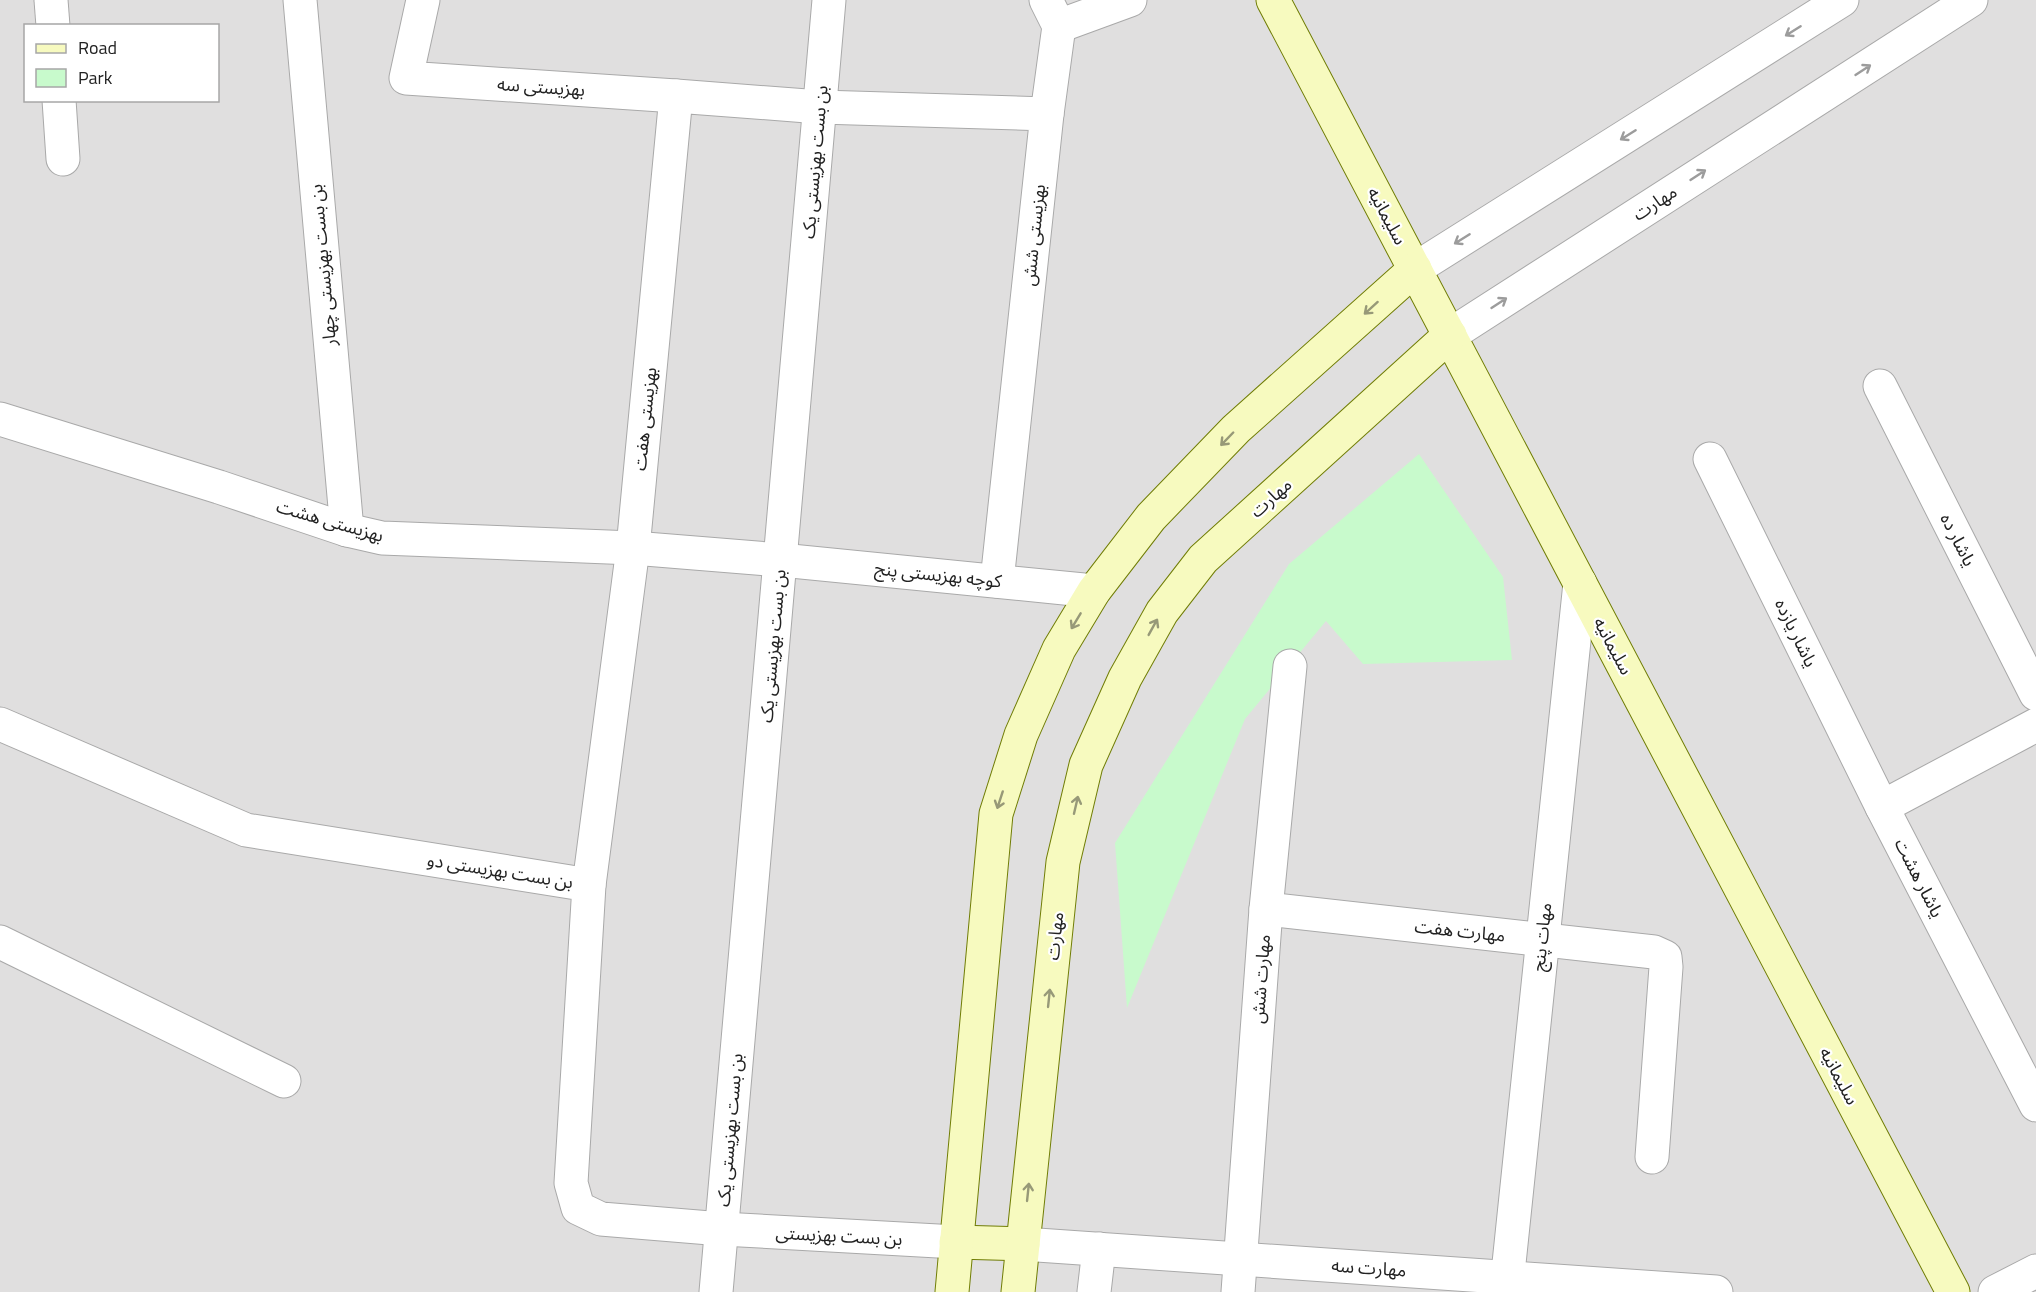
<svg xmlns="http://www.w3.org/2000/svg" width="2036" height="1292" viewBox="0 0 2036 1292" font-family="'Titillium Web','Noto Sans Arabic',sans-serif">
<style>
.residential{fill:#e0dfdf;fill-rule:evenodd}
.park{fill:#c8facc}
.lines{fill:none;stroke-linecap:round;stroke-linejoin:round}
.minor-casing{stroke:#a9a9a9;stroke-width:35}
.tertiary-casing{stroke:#a9a9a9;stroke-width:35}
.secondary-casing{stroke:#707d05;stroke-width:35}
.minor{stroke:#fff;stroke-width:33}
.tertiary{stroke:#fff;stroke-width:33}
.secondary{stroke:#f7fabf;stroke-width:33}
.oneway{stroke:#9c9c9c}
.oneway2{stroke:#979978}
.labels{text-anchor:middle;stroke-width:4.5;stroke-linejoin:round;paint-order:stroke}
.street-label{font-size:18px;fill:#222;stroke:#fff}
</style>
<rect width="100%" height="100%" fill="#f2efe9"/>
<!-- residential -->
<path class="residential" d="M0,0H2036V1292H0ZM26,26H218V100H26Z"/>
<!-- park -->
<path class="park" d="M1419,454L1503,577L1512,660L1363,664L1326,621L1245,719L1127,1008L1115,843L1289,564Z"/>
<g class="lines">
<!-- minor casing -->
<g class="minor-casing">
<g id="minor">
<path d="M51,0L53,26"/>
<path d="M300,0L347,530"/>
<path d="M423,0L406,78L676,96"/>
<path d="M1046,0L1059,26L1047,114"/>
<path d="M1059,26L1130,0"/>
<path d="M59,100L63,159"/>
<path d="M1880,386L2036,694"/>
<path d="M0,419L219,487L347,530L382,538L633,548L781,560L1094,591"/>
<path d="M1710,459L1882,807"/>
<path d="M0,724L246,830L589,885L571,1183L578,1208L601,1219L722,1229L956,1242"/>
<path d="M2036,725L1882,807L2036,1105"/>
<path d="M589,885L633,548L676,96L820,107L1047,114L997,581"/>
<path d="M1266,909L1654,952L1665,957L1666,967L1652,1157"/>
<path d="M0,942L284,1081"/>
<path d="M1023,1244L1716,1292"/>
<path d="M716,1292L829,0"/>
<path d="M1094,1292L1099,1249"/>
<path d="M1238,1292L1266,909L1290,666"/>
<path d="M1506,1292L1580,583"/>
<path d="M1995,1292L2036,1271"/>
</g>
</g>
<!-- tertiary casing -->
<g class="tertiary-casing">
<g id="tertiary">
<path d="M1415,269L1842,0"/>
<path d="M1450,335L1971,0"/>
</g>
</g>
<!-- secondary casing -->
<g class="secondary-casing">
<g id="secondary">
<path d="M1273,0L1953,1292"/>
<path d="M956,1242L1023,1244"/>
<path d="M952,1292L996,814L1021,735L1059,649L1094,591L1151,517L1236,429L1415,269"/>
<path d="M1018,1292L1063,862L1086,765L1125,678L1162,612L1203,559L1450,335"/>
</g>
</g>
<!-- minor -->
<use href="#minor" class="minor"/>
<!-- tertiary -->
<use href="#tertiary" class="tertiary"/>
<!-- secondary -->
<use href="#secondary" class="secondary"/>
</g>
<!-- one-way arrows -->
<defs><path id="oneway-shaft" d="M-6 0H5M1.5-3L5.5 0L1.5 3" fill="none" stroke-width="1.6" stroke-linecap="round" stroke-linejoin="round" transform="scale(1.5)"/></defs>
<g class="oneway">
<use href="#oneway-shaft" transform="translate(1793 31) rotate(148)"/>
<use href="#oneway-shaft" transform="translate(1863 70) rotate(-33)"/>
<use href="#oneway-shaft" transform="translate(1628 135) rotate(148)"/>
<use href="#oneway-shaft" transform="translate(1698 175) rotate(-33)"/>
<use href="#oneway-shaft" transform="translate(1462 239) rotate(148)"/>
<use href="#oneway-shaft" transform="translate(1499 303) rotate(-33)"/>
</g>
<g class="oneway2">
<use href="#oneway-shaft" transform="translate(1371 308) rotate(138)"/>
<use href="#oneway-shaft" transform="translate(1227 439) rotate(134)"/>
<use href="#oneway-shaft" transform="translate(1076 621) rotate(121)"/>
<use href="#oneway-shaft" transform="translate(1153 627) rotate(-61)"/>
<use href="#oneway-shaft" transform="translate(1000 800) rotate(108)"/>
<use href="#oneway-shaft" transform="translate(1076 805) rotate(-77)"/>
<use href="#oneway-shaft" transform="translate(1049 998) rotate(-84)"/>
<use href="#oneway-shaft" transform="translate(1028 1192) rotate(-84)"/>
</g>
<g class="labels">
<!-- street labels -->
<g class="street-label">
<text transform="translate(541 87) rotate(4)" y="6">بهزیستی سه</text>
<text transform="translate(815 162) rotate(-85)" y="6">بن بست بهزیستی یک</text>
<text transform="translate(1655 203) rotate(-33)" y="6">مهارت</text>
<text transform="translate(1387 216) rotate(62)" y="6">سلیمانیه</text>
<text transform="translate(1034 235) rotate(-84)" y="6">بهزیستی شش</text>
<text transform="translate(323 265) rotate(-95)" y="6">بن بست بهزیستی چهار</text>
<text transform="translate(645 419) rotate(-84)" y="6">بهزیستی هفت</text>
<text transform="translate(1271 498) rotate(-42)" y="6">مهارت</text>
<text transform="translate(330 521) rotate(16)" y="6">بهزیستی هشت</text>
<text transform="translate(1958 540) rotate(63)" y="6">یاشار ده</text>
<text transform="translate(938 575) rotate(6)" y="6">کوچه بهزیستی پنج</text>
<text transform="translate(1796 633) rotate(64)" y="6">یاشار یازده</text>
<text transform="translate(773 646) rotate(-85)" y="6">بن بست بهزیستی یک</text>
<text transform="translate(1613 646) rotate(62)" y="6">سلیمانیه</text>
<text transform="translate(500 871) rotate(9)" y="6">بن بست بهزیستی دو</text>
<text transform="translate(1919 878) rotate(63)" y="6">یاشار هشت</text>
<text transform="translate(1460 931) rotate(6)" y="6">مهارت هفت</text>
<text transform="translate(1055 936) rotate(-84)" y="6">مهارت</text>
<text transform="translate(1542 937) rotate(-84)" y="6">مهات پنج</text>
<text transform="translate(1261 979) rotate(-86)" y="6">مهارت شش</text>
<text transform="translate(1839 1076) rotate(62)" y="6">سلیمانیه</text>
<text transform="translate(730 1130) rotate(-85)" y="6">بن بست بهزیستی یک</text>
<text transform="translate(839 1236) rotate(3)" y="6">بن بست بهزیستی</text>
<text transform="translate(1369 1268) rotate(4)" y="6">مهارت سه</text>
</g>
</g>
<!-- legend -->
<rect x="24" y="24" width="195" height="78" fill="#ffffff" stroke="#a7a7a7" stroke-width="1.5"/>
<rect x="36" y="44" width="30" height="9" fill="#f7fabf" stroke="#a7a7a7" stroke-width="1.5"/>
<text x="78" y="54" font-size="18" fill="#222222">Road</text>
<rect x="36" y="69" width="30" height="18" fill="#c8facc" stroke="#a7a7a7" stroke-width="1.5"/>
<text x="78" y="84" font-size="18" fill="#222222">Park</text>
</svg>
